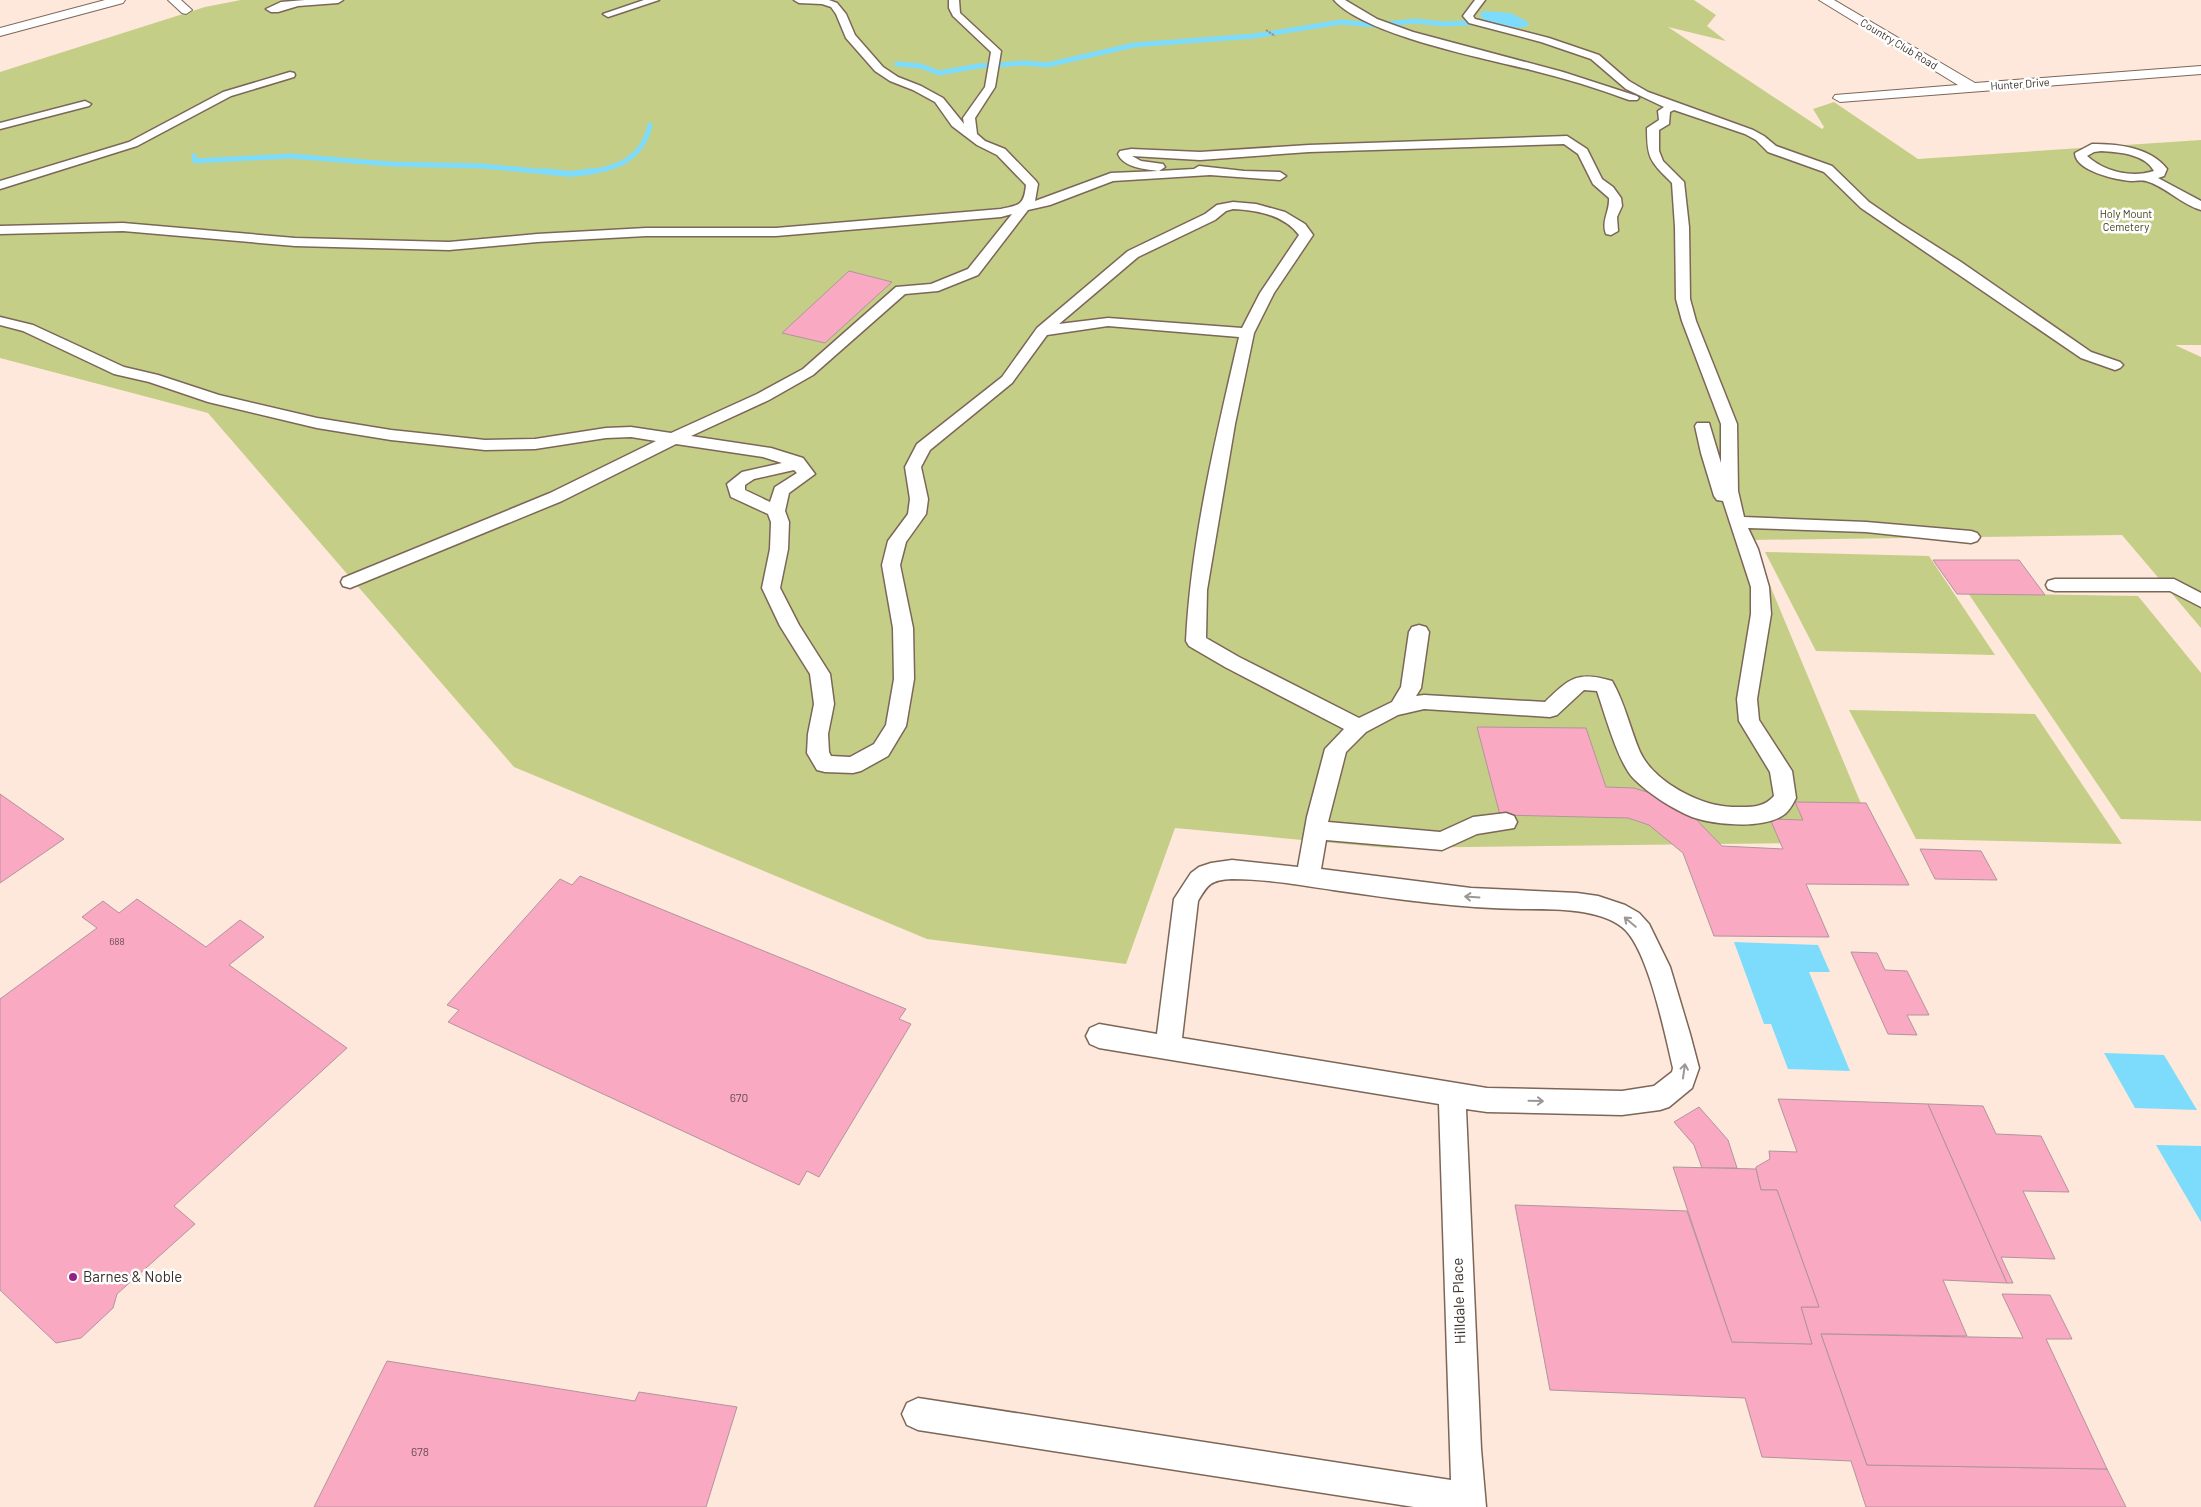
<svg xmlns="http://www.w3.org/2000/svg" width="2201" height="1507" viewBox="0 0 2201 1507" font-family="Barlow,sans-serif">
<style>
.green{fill:#c5ce86}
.water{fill:#7ddcfc}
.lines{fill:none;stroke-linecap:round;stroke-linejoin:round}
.stream-far1{stroke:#7ddcfc;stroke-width:5}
.stream{stroke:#7ddcfc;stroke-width:6}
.building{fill:#faa9c2;stroke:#b1949c}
.lane-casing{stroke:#7c6658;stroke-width:3}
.street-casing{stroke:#7c6658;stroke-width:2}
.path{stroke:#9e8f85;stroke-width:2;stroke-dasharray:2.5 1;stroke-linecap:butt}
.lane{fill:#fff;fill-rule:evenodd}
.street{fill:#fff;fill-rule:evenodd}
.oneway{stroke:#9c9794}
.poi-dot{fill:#902284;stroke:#fff;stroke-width:2}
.labels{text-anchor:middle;stroke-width:5;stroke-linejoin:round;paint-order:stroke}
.number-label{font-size:10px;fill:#684e4f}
.far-street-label{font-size:11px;fill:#382f29;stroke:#fff}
.far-park-label{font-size:11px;fill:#40451b;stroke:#fff}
.near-number-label{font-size:12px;fill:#684e4f}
.near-poi-label{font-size:15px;fill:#382f29;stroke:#fff;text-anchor:start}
.near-street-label{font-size:15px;fill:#382f29;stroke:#fff}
</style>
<rect width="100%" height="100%" fill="#fde8db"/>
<!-- green -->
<g class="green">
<path d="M241,0H1694L1716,15L1707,26L1726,41L1668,27L1822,129L1824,127L1813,109L1834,102L1918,159L2201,140V345H2175L2201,357V628L2122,535L1751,540L1877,842L1388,848L1175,828L1126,964L927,939L514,767L208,413L0,358V72L205,7Z"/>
<path d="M1765,552L1929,556L1995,655L1816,651Z"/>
<path d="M1968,593L2138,596L2201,673V821L2121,819Z"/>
<path d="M1849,710L2035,714L2122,844L1916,839Z"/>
</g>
<!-- water -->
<g class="water">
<path d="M1485,11L1511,13L1528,22L1529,26C1515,30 1491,27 1480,16L1481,13Z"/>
<path d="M1734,942L1818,945L1830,972H1809L1850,1071L1788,1069L1771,1024H1764Z"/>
<path d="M2104,1053L2164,1055L2197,1110L2135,1108Z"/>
<path d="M2156,1145L2201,1146V1222Z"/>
</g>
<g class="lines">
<!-- stream-far1 -->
<g class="stream-far1">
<path d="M897,64L921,66L939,73L978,66L1025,63L1047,65L1134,45L1254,36L1341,22L1373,25L1416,21L1444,24L1487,22"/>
<path d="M194,156L195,161L290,156L391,164L483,166L557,173"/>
<path d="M583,173C616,169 642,160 650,125"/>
</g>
<!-- stream -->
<path class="stream" d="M543,171L571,174L594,171"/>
</g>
<!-- building -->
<g class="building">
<path d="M849,271L892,282L825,343L782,333Z"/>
<path d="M1933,560H2019L2045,595L1957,594Z"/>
<path d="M1477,727L1586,728L1606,787L1634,788L1663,797L1688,811L1722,846L1783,849L1770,819L1803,820L1795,802L1866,803L1909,885L1806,884L1829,937L1714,936L1683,853L1649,825L1628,818L1500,815Z"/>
<path d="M0,794L64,839L0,883Z"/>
<path d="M1920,849L1981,851L1997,880L1935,879Z"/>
<path d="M580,876L906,1009L899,1019L911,1024L819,1177L807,1171L799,1185L448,1022L459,1010L447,1005L560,879L572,885Z"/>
<path d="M137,899L206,947L240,920L264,937L229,965L347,1048L174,1206L195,1224L117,1294L113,1308L81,1338L56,1343L0,1290V999L97,928L82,917L103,901L119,913Z"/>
<path d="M1851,952L1877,953L1885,970L1907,971L1929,1015H1907L1917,1035L1888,1034Z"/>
<path d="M1778,1099L1928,1104L2007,1283L1943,1280L1967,1336L1821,1334L1867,1465L2107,1469L2126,1507H1866L1851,1461L1762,1457L1745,1398L1550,1390L1515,1205L1687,1211L1732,1342L1812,1344L1801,1307H1819L1777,1190H1761L1756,1169V1167L1770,1159L1769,1151L1797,1152Z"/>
<path d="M1928,1104L1983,1106L1996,1134L2041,1136L2069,1192L2023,1191L2055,1259L2001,1257L2013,1283H2007Z"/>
<path d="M1699,1107L1728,1140L1737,1168H1702L1694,1145L1674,1122Z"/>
<path d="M1673,1167L1756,1169L1761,1190H1777L1819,1307H1801L1812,1344L1732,1342Z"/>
<path d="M2002,1294L2050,1295L2072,1339H2046L2107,1469L1867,1465L1821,1334L2023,1338Z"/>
<path d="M387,1361L635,1401L639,1392L737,1407L706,1507H314Z"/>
</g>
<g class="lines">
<!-- lane casing -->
<g class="lane-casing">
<g id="lane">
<path d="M305,0H343L338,3L298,6L278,12H271L266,9L281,2Z"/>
<path d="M644,0H659L608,17L603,14Z"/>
<path d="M794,0H829L837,3L846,14L855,35L883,67L898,77L921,86L943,98L964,124L963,118L985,87L991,52L953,16L949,8V0H959L960,13L1001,51L995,87L975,118L977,134L985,141L1005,149L1036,181L1038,184L1035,201L1111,173L1159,171C1145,169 1124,168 1118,154L1120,151L1131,149L1200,152L1309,145L1567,136L1587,149L1602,179L1613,187L1621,198L1622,206L1617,217L1618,231L1611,235L1606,234C1601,221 1610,211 1609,198L1593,184L1578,154L1564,144L1309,152L1200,160L1132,156L1141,161L1163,164L1165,167L1159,171L1194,169L1199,166L1244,171L1280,172L1286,176L1280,180L1210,175L1113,181L1050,205L1028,210L978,275L938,291L905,294L813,375L769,400L691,436L771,448L803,458L815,474L789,493L785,511L789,522L788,549L780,588L799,625L830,674L834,704L828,734L829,752L831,756L850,757L874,744L886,725L894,679L893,628L882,565L888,541L908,514L910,499L905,467L917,444L1002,377L1037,328L1128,251L1205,214L1217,205L1233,202L1256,204L1285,212L1305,224L1313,235L1274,293L1254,333L1235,424L1207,590L1206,638L1239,657L1359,718L1392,702L1401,687L1409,632L1412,627L1419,625L1426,627L1429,632L1421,688L1416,696L1424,695L1545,702C1570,678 1577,671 1612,681C1625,703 1630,729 1640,752C1654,782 1700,806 1732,807C1747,807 1763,809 1774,796L1770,772L1739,721L1737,699L1751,614V587L1723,501L1717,500L1714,496L1701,453L1695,426L1697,423H1709L1721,463V424L1682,321L1676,299L1675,227L1672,183C1650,161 1647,159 1647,128L1659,120L1658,111L1664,107L1626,89L1591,59L1541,42L1469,23L1463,16L1475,0H1485L1473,16L1475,19L1549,38L1599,55L1629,81L1648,92L1753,130L1764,136L1776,146L1832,166L1869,202L1901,224L1961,262L2091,352L2120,362L2123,365L2120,368L2115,370L2081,358L1861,208L1824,172L1768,152L1756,140L1745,134L1674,110L1670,112L1669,124L1659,130V151L1663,161L1684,182L1689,227L1690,299L1696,321L1737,424L1738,491L1744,517L1866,522L1971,531L1977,533L1980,537L1977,541L1971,543L1866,532L1748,528L1758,549L1769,587L1771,614L1757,699L1759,720L1792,771L1796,798C1793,804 1788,813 1782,816C1761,829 1715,825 1692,817C1673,809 1649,794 1634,779C1618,763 1605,714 1597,691L1584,690L1557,715L1550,717L1424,709L1398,715L1366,732L1346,752L1328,822L1440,832L1473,817L1506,813L1514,816L1517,822L1514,828L1477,834L1442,850L1326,840L1321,869L1471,888L1577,893L1598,896L1625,905L1639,913L1649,924L1670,967L1690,1034L1699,1068L1692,1088L1669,1107L1660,1110L1622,1115L1487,1112L1466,1109L1481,1449L1486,1507H1414L918,1430L907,1425L902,1414L907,1403L918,1398L1451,1480L1439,1104L1099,1048L1090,1044L1086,1036L1090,1028L1099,1024L1157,1034L1174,899L1191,873L1199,867L1211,863L1232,860L1298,867L1307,817L1325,749L1344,729L1225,667L1189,646L1186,641C1191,539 1216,437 1239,337L1108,326L1047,335L1012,383L930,450L921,467L928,499L926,514L906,542L900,565L913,628L914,679L906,726L888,756L861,771L853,773L825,772L817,770L807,753L808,734L814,704L810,674L780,626L762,588L770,549L771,522L768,514L731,497L727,484L742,472L782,463L763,457L676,444L562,501L350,588L343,586L341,582L343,578L550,493L656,441L631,437L606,438L535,449L485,450L391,440L317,428L208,402L149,382L114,374L23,331L0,325V317L33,325L124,367L158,375L219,395L317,418L391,430L485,440L535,439L606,428L631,427L671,433L757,394L803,369L896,287L931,284L968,269L1012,214L1001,217L776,236H646L537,242L449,250L295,246L123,231L0,234V226L123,223L295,238L449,242L537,234L646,228H776L1001,209C1020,205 1024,205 1026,185L997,155L977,145L952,126L935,102L913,90L890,81L875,71L846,38L836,14L831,7L822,4L799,3ZM1233,209C1257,210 1284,215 1299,235L1260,293L1242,328L1108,318L1059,324L1138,257L1215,220L1226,211ZM794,470L797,473L775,487L770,502L745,490V485L754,479ZM1232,879C1266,879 1300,885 1333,890C1396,899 1458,908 1522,909C1551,909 1598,908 1622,927C1648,947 1665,1035 1673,1068L1672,1072L1654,1086L1622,1091L1487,1088L1182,1038L1198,901C1208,884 1211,880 1232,879Z"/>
<path d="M1334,0H1345L1377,19L1413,32L1563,72L1637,96L1639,98L1637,100H1629C1597,88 1564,78 1531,70C1483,58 1365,35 1334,0Z"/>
<path d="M290,72L294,73L295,75L294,77L231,96L137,146L0,189V181L129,142L223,92Z"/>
<path d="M85,101L91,104L89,106L0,129V123Z"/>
<path d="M2092,144C2118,144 2150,147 2167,169L2164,176L2158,178L2201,201V210C2182,205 2165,186 2146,181C2142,180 2135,181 2131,181C2117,180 2075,171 2075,153ZM2101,151C2119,152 2145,154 2154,171C2131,178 2105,172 2087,156L2094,152Z"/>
<path d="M2055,579H2174L2201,593V607L2170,591H2055L2048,589L2046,585L2048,581Z"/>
</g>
</g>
<!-- street casing -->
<g class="street-casing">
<g id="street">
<path d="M105,0H125L123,3L0,36V28Z"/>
<path d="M168,0H181L192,10L186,14L182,13Z"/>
<path d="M1819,0H1834L1975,83L2201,66V74L1840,102L1833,98L1835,95L1958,85Z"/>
</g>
</g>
<!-- path -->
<path class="path" d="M1266,30L1275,36"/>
<!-- lane -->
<use href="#lane" class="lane"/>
<!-- street -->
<use href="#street" class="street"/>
</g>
<!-- one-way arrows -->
<defs><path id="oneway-shaft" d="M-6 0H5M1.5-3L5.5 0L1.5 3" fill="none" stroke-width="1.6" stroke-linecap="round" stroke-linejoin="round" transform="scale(1.25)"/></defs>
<g class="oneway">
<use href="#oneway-shaft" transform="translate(1472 897) rotate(-176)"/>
<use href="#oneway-shaft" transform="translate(1630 922) rotate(-140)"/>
<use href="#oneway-shaft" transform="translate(1684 1071) rotate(-82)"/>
<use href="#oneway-shaft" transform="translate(1536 1101) rotate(1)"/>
</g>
<!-- markers -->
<circle class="poi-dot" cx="73" cy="1277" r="5"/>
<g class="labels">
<!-- number labels -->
<g class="number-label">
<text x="117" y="945">688</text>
</g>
<!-- far-street labels -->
<g class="far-street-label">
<text transform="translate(1899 44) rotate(31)" y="4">Country Club Road</text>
<text transform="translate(2020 84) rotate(-4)" y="4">Hunter Drive</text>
</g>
<!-- far-park labels -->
<g class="far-park-label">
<text x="2126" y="218">Holy Mount<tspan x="2126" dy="13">Cemetery</tspan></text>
</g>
<!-- near-number labels -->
<g class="near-number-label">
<text x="739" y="1102">670</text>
<text x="420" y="1456">678</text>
</g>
<!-- near-poi labels -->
<g class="near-poi-label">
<text x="83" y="1282">Barnes &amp; Noble</text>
</g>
<!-- near-street labels -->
<g class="near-street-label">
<text transform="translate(1459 1301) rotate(-92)" y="5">Hilldale Place</text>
</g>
</g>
</svg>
